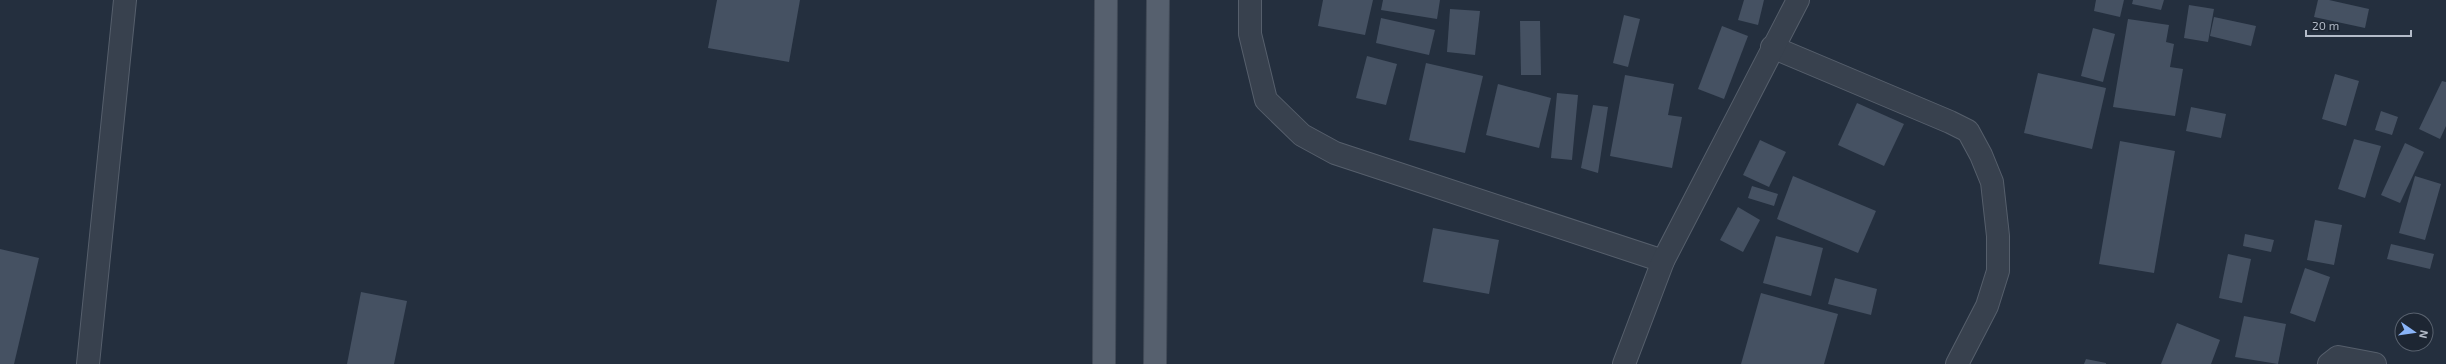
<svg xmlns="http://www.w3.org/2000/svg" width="2446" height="364" viewBox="0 0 2446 364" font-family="'Exo 2',sans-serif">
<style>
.building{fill:#455162}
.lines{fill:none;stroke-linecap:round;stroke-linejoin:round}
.minor-casing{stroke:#565f6c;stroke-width:24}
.primary-casing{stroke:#414a57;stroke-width:24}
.minor{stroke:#38414e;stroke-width:22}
.primary{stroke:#56606e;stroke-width:22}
</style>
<rect width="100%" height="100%" fill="#242f3e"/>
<!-- building -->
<g class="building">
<path d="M717,0H800L789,62L708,48Z"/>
<path d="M1323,0H1373L1365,35L1318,26Z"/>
<path d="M1383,0H1440L1437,19L1381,10Z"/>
<path d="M1744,0H1764L1758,25L1738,20Z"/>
<path d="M2096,0H2124L2120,17L2094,11Z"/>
<path d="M2133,0H2164L2161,10L2132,4Z"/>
<path d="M2318,0H2329L2369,9L2365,28L2314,17Z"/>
<path d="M2189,5L2214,9L2208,42L2184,38Z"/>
<path d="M1450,9L1480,11L1475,55L1447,52Z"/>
<path d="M1624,15L1640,19L1628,67L1613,63Z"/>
<path d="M2214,17L2256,26L2251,46L2210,36Z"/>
<path d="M1381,18L1435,30L1429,55L1376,43Z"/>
<path d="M2128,19L2169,25L2166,42L2174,44L2170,67L2183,69L2175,116L2113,107Z"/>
<path d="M1520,21H1540L1541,75H1521Z"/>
<path d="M1722,26L1748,36L1724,99L1698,89Z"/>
<path d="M2093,28L2115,34L2103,82L2081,76Z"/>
<path d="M1367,56L1397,64L1386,105L1356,98Z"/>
<path d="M1426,63L1483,76L1465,153L1409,140Z"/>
<path d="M2038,73L2106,88L2092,149L2024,133Z"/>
<path d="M2335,74L2359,81L2346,126L2322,119Z"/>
<path d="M1625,75L1674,84L1668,115L1682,117L1672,168L1610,156Z"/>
<path d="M2442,81L2446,82V126L2440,139L2419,129Z"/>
<path d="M1498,84L1551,98L1539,148L1486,135Z"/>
<path d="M1557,93L1578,95L1572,160L1551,158Z"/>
<path d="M1857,103L1904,124L1884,166L1838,145Z"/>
<path d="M1593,105L1608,107L1598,173L1581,168Z"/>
<path d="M2191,107L2226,114L2221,138L2186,131Z"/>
<path d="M2381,111L2398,117L2392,135L2375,130Z"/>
<path d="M2354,139L2381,146L2365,198L2338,189Z"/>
<path d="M1760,140L1786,152L1769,187L1743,175Z"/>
<path d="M2120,141L2175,151L2154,273L2099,264Z"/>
<path d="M2405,143L2424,152L2400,203L2381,195Z"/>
<path d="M1793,176L1876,211L1858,253L1777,219Z"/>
<path d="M2415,176L2441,184L2425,240L2399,233Z"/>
<path d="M1752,186L1778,194L1774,206L1748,198Z"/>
<path d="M1738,207L1760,220L1743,252L1720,240Z"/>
<path d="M2315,220L2342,225L2334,265L2307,260Z"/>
<path d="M1433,228L1499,240L1489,294L1423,282Z"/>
<path d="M2245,234L2274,240L2271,252L2243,246Z"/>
<path d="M1776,236L1823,248L1811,296L1763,283Z"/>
<path d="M2391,244L2434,254L2430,269L2387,259Z"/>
<path d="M0,249L39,258L14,364H0Z"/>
<path d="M2228,254L2251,259L2242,303L2219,298Z"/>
<path d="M2305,268L2330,277L2315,322L2290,313Z"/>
<path d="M1835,278L1877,289L1871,315L1828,304Z"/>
<path d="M361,292L407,301L394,364H347Z"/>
<path d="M1761,293L1838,314L1824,364H1741Z"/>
<path d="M2244,316L2286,324L2278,364L2235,357Z"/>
<path d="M2177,323L2220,340L2211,364H2161Z"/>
<path d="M2086,359L2106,363V364H2084Z"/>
</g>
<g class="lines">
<!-- minor casing -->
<g class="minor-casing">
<g id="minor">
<path d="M1250,0V34L1266,100L1302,135L1335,153L1663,261"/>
<path d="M1772,47L1950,122L1968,131L1981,155L1992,182L1998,236V271L1987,306L1957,364"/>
<path d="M88,364L125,0"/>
<path d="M1624,364L1663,261L1798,0"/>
<path d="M2329,364L2338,357L2375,364"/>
</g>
</g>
<!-- primary casing -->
<g class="primary-casing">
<g id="primary">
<path d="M1104,364L1106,0"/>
<path d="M1155,364L1158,0"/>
</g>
</g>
<!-- minor -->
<use href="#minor" class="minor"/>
<!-- primary -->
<use href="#primary" class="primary"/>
</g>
<!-- north arrow -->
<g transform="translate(2414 332) rotate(103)"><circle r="19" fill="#1d2633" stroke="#59626f"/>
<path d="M0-3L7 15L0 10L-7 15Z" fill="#8ab4f8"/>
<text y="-6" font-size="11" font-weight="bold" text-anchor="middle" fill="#b4bcc9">N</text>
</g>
<!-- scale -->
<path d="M2306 30v6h105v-6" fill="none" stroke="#b4bcc9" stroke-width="2"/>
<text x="2312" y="30" font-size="12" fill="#b4bcc9" stroke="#1d2633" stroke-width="3" paint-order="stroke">20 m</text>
</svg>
